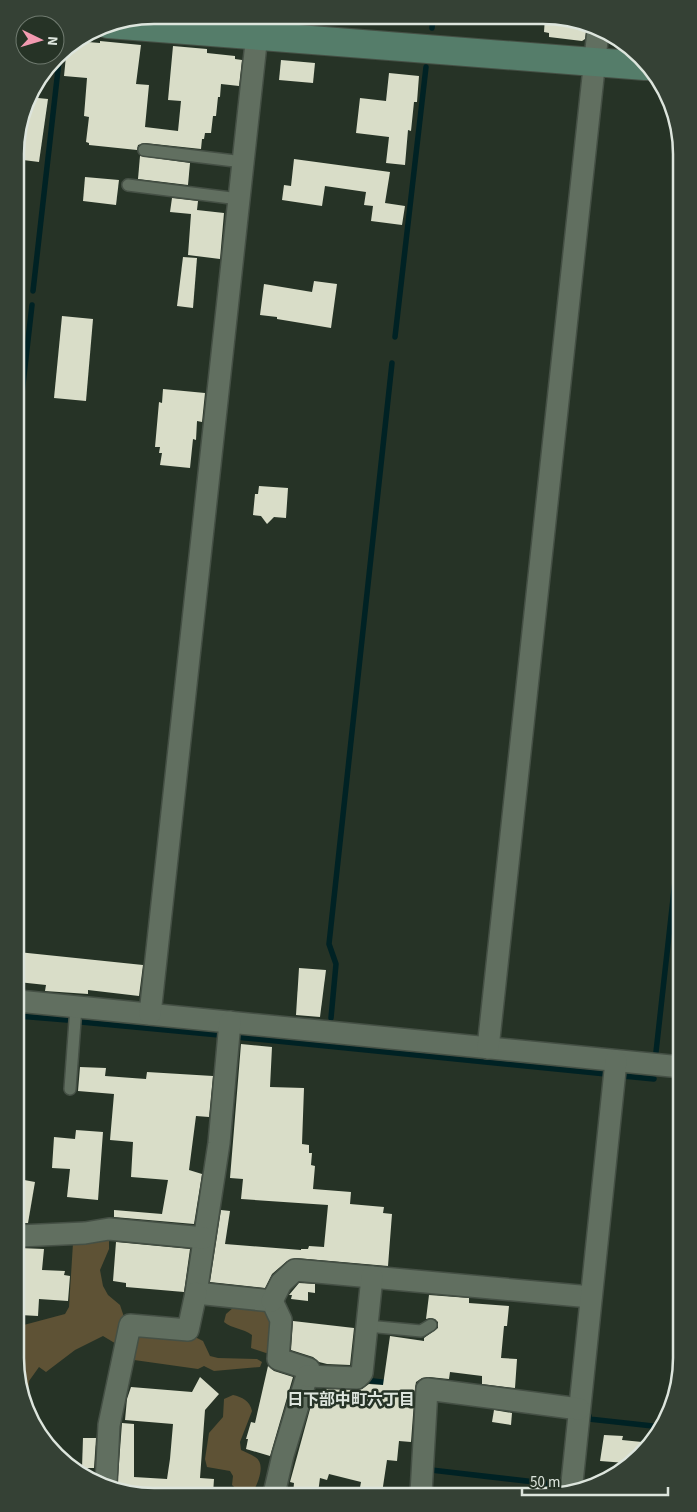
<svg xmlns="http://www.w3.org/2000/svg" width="697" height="1512" viewBox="0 0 697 1512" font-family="'Source Sans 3','Noto Sans JP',sans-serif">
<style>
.green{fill:#5e5235}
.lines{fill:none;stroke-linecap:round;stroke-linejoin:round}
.stream{stroke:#002224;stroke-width:5.5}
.building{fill:#d9ddc8}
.lane-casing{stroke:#455045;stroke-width:14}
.street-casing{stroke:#455045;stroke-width:24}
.secondary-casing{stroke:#455045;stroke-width:30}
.lane{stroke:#616f60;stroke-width:11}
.street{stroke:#616f60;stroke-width:21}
.secondary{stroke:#557d6a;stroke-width:28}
.labels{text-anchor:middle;stroke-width:5;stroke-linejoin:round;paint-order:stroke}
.neighbourhood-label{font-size:16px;font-weight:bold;fill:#dde5dd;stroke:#263326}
.rim{fill:none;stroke:#dde5dd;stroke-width:2.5}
</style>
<rect width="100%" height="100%" fill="#263326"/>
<!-- green -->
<g class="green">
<path d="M109,1239V1249L100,1270L103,1286L108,1295L120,1305L124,1317L118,1345L103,1336L75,1350L46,1372L39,1367L29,1381L28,1392L24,1400L20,1395V1326L65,1314L69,1307L73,1243Z"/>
<path d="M234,1307L270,1311L272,1352L266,1353L251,1348L252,1335C243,1328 232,1329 224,1322L226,1314Z"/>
<path d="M132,1335L195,1337L203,1341L210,1356L218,1358L257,1359L262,1362L260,1367L214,1371L204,1366L198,1369L127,1359Z"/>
<path d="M233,1395C242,1397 250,1401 252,1411L240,1442L241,1450C245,1452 251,1454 255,1457C267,1464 257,1485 252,1494C242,1494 238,1491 232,1485L233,1476L230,1471L207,1467L205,1459L209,1433L223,1417L224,1399Z"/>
</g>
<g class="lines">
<!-- stream -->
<g class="stream">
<path d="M432,28L433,17"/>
<path d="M33,291L60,52"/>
<path d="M395,337L426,67"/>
<path d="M16,446L32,305"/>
<path d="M18,1016L67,1020"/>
<path d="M331,1018L336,964L329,944L392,363"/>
<path d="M81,1022L219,1035"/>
<path d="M236,1037L606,1074"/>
<path d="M656,1052L680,836"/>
<path d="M623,1081V1076L654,1079"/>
<path d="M365,1380L390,1383"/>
<path d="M589,1416V1419L662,1427"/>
<path d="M431,1470L561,1485"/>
</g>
</g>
<!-- building -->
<g class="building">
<path d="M545,17L570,18L587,26L585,39L582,41L549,37V33L544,32Z"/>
<path d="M76,41L100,43V41L141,45L136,84L149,85L145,127L178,131L181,101L168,100L173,46L207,49V53L235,56V59L242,60L239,86L221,84L220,97H218L216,116H213L211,133H205L204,139H202L201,149L145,143L138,145L137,150L89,145V143L86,142L89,117L84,116L87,78L64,76L67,46Z"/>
<path d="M281,60L315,63L313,83L279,80Z"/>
<path d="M389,73L419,76L417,102H414L411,131L408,130L405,165L386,163L389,137L356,133L360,98L386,101Z"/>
<path d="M28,97L48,99L39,162L15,159V144Z"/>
<path d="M140,156L190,163L188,185L138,179Z"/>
<path d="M294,159L390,172L385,203L405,206L402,225L371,221L373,206L364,205L366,192L325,186L322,206L282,200L284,185L291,186Z"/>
<path d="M85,177L119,180L116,205L83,201Z"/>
<path d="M172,198L198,201L197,210L224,213L220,259L188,255L191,214L170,212Z"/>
<path d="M183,257L197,258L193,308L177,306Z"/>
<path d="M314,281L337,284L331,328L277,319V317L260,315L264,284L312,292Z"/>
<path d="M62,316L93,319L86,401L54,398Z"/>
<path d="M163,389L205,393L202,422L197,421L196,440L193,439L190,468L160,465L162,453H159L160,447H155L159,402L162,403Z"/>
<path d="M259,486L288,488L286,518L274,517L267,524L261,516L253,515L255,494H258Z"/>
<path d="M18,952L143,965L139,996L88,990V994L45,991L46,985L18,982Z"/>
<path d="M299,968L326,970L320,1017L296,1015Z"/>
<path d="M241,1044L272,1047L270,1087L304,1088L302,1144L309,1145V1153H312L311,1165L315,1166L313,1189L351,1192L350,1204L384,1207L383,1213L392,1214L388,1266L296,1258L287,1261L272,1274L265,1288L210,1282L221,1210L230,1211L225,1244L301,1250V1249H308L309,1246L324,1247L328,1205L241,1199L243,1179L230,1178Z"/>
<path d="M80,1067L106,1068L105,1076L146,1079L147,1072L213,1076L209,1117L196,1116L189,1170L202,1174L194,1224L114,1217V1210L162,1214L168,1180L131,1177L133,1142L110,1140L114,1094L78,1091Z"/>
<path d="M76,1130L103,1132L98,1200L67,1197L70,1169L52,1168L54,1137L75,1139Z"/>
<path d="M19,1179L35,1182L28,1223H19Z"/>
<path d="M116,1242L190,1249L184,1292L126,1287V1283L113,1281Z"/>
<path d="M19,1248L44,1249L42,1270L65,1271L64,1275L70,1276L68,1301L39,1299L38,1316L20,1315Z"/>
<path d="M299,1283L315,1284V1293L308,1292V1301L291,1299L292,1295H289Z"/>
<path d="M429,1295L469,1298V1303L509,1306L507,1326H504L501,1358L517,1359L515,1388L482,1384V1376L450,1372L449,1379L429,1377L422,1378L416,1382L415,1388L411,1442L399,1441L397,1461L387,1460L382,1493H359L361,1482L329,1474L327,1480L320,1478L318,1493L293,1494L294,1483L290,1482L315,1391L323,1393L324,1389L357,1390L362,1389L369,1384L383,1385L390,1336L424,1341V1338L438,1328V1322L435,1319L430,1318L426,1319Z"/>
<path d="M293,1321L354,1328L350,1365L327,1364L319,1362L313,1357L291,1350Z"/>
<path d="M268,1366L274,1371L293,1377L270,1456L246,1449L248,1439H246L251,1422L255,1423Z"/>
<path d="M200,1377L219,1394L205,1410L200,1478L214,1479L213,1494H135V1493L122,1492L117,1490L122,1423L134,1424V1477L167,1479L170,1459L173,1424L125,1420L127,1399L131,1387L192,1392Z"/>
<path d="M494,1410L512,1413L511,1425L492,1422Z"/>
<path d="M604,1435L623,1436L622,1440L652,1443L648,1450L626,1463L600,1461Z"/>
<path d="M83,1438H96L94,1468H82Z"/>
</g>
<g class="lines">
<!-- lane casing -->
<g class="lane-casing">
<g id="lane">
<path d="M144,150L243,162"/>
<path d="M128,185L239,199"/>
<path d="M70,1089L76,1007"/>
<path d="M367,1326L421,1331L431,1325"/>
</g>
</g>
<!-- street casing -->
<g class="street-casing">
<g id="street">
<path d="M18,1001L681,1067"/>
<path d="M150,1014L259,16"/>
<path d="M230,1022L219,1143L196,1293L272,1301L281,1320L278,1359L309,1369L283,1455L274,1494"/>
<path d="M488,1048L598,31"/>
<path d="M19,1236L85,1233L109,1229L204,1238"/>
<path d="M272,1301L281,1283L295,1270L591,1297"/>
<path d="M307,1376L357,1378L362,1373L372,1277"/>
<path d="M106,1484L109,1425L130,1325L188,1330L196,1293"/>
<path d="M571,1492L616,1061"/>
<path d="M421,1493L427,1389L579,1409"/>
</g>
</g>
<!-- secondary casing -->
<g class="secondary-casing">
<path id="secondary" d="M108,24L645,66"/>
</g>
<!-- lane -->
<use href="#lane" class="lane"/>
<!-- street -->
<use href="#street" class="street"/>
<!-- secondary -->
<use href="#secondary" class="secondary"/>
</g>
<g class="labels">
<!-- neighbourhood labels -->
<g class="neighbourhood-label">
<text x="351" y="1405">日下部中町六丁目</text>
</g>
</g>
<!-- crop -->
<path d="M0 0H697V1512H0ZM154 24H543A130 130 0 0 1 673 154V1358A130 130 0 0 1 543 1488H154A130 130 0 0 1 24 1358V154A130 130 0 0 1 154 24Z" fill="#354135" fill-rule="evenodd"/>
<path class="rim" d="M154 24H543A130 130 0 0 1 673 154V1358A130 130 0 0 1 543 1488H154A130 130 0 0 1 24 1358V154A130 130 0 0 1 154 24Z"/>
<!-- north arrow -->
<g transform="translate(40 40) rotate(95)"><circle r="24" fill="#263326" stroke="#6f7a6f"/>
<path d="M0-4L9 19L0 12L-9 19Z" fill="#f29ab0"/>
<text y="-8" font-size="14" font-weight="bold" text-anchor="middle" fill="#dde5dd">N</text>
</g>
<!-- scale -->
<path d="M522 1487v8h146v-8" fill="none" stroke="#dde5dd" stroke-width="2.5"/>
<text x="530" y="1487" font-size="15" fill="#dde5dd" stroke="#263326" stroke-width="4" paint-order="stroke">50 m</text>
</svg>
